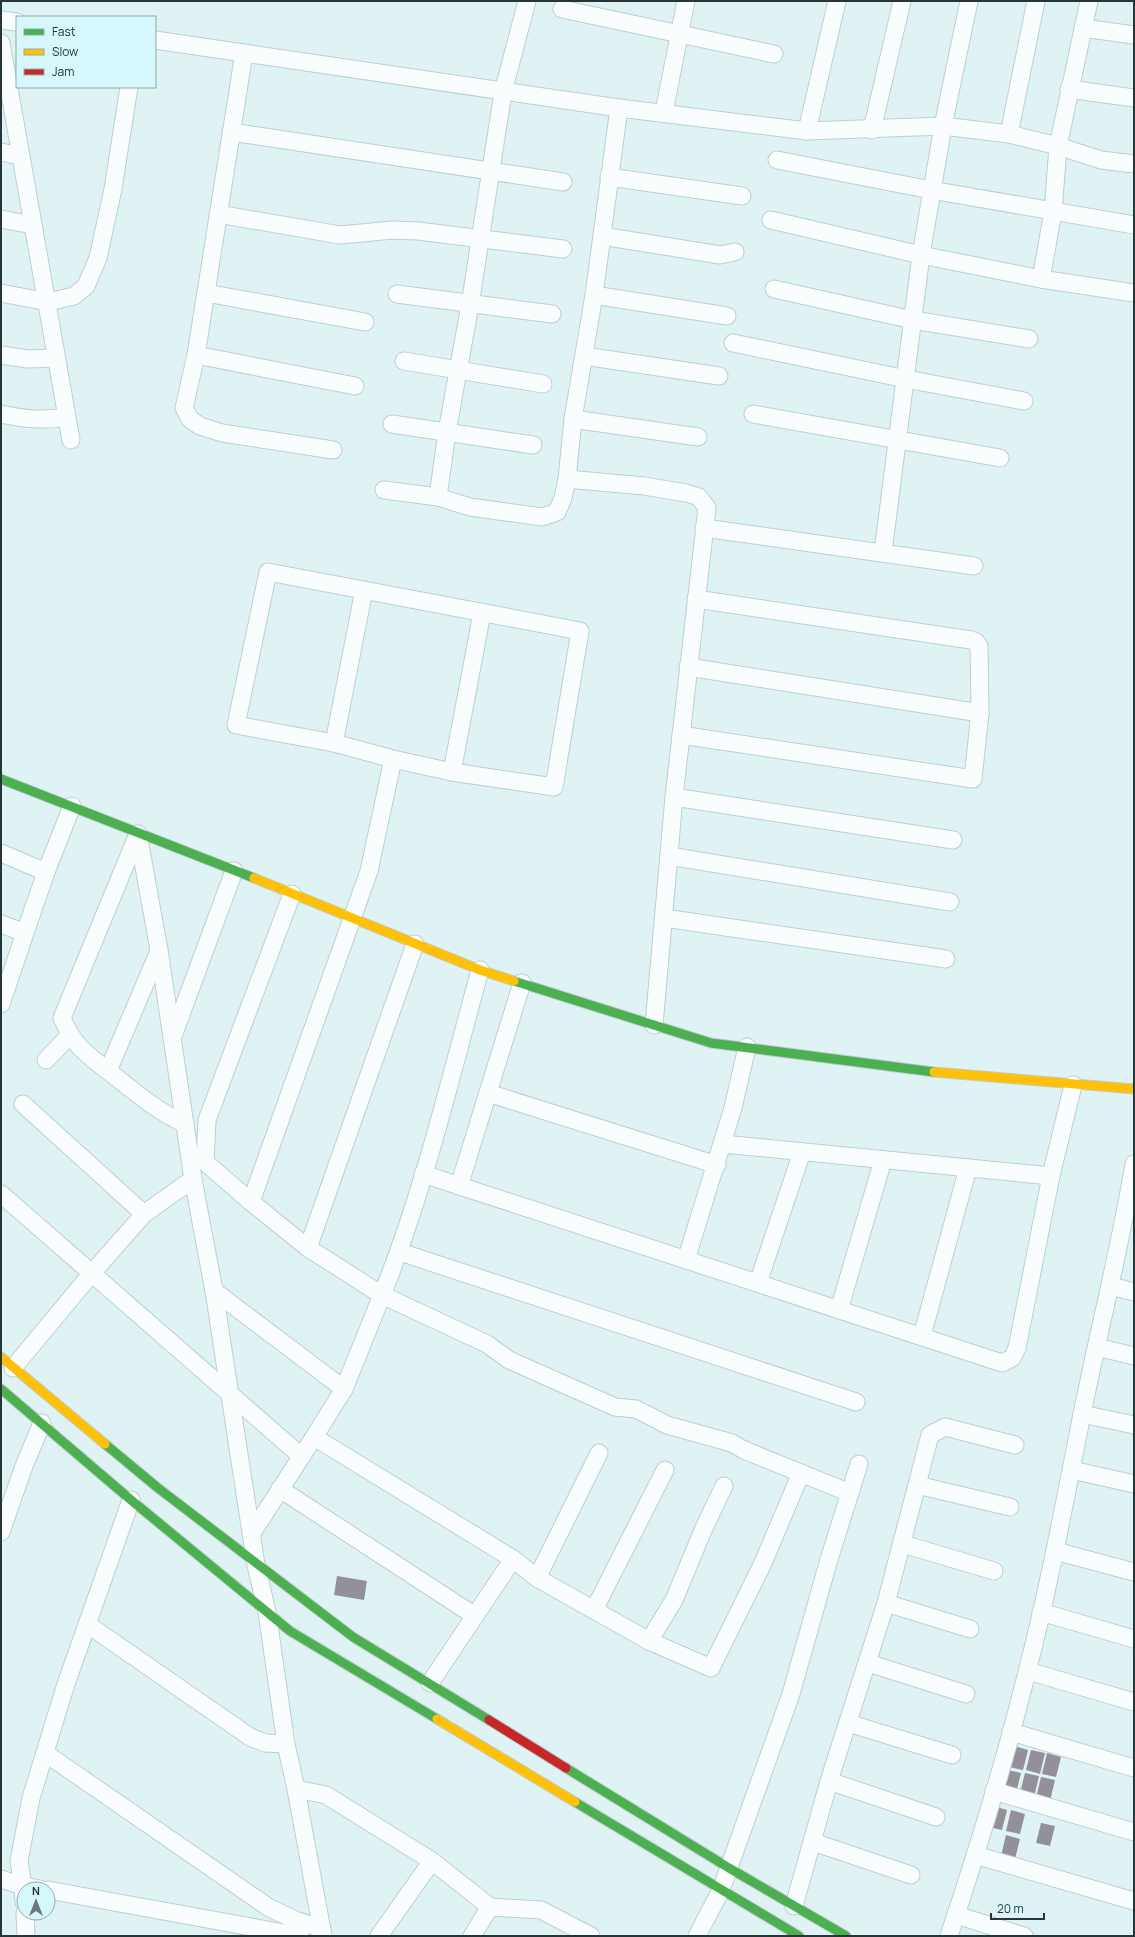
<svg xmlns="http://www.w3.org/2000/svg" width="1135" height="1937" viewBox="0 0 1135 1937" font-family="Manrope,sans-serif">
<style>
.building{fill:#949099}
.lines{fill:none;stroke-linecap:round;stroke-linejoin:round}
.street-casing{stroke:#beced0;stroke-width:19}
.fast-casing{stroke:#beced0;stroke-width:11}
.slow-casing{stroke:#beced0;stroke-width:11}
.jam-casing{stroke:#beced0;stroke-width:11}
.street{stroke:#fafdfd;stroke-width:17}
.fast{stroke:#4caf50;stroke-width:9}
.slow{stroke:#ffc107;stroke-width:9}
.jam{stroke:#c62828;stroke-width:9}
</style>
<rect width="100%" height="100%" fill="#dff2f4"/>
<!-- building -->
<g class="building">
<path d="M337,1576L367,1581L364,1600L334,1595Z"/>
<path d="M1014,1746L1028,1750L1023,1770L1009,1767Z"/>
<path d="M1031,1750L1045,1753L1040,1774L1026,1770Z"/>
<path d="M1047,1753L1061,1757L1056,1777L1042,1774Z"/>
<path d="M1007,1770L1021,1773L1016,1793L1002,1790Z"/>
<path d="M1025,1773L1039,1776L1034,1797L1020,1793Z"/>
<path d="M1041,1777L1055,1780L1050,1801L1036,1798Z"/>
<path d="M993,1806L1007,1810L1002,1830L988,1827Z"/>
<path d="M1011,1810L1025,1814L1020,1834L1006,1831Z"/>
<path d="M1041,1823L1055,1826L1050,1846L1036,1843Z"/>
<path d="M1006,1835L1020,1839L1015,1859L1001,1856Z"/>
</g>
<g class="lines">
<!-- street casing -->
<g class="street-casing">
<g id="street">
<path d="M527,1L503,92L470,305L447,432L438,497L470,507L542,517L557,512L563,498L567,479L573,419L594,295L619,108"/>
<path d="M562,9L774,54"/>
<path d="M1,20L17,22"/>
<path d="M1083,28L1134,35"/>
<path d="M155,40L619,108L807,131L943,126L1009,134L1058,146L1101,160L1134,164"/>
<path d="M1,43L71,440"/>
<path d="M244,53L196,355L184,408L190,419L200,426L222,433L333,450"/>
<path d="M1069,89L1134,98"/>
<path d="M664,112L686,1"/>
<path d="M872,130L902,1"/>
<path d="M807,131L837,1"/>
<path d="M231,132L563,182"/>
<path d="M1009,134L1036,1"/>
<path d="M1,152L21,156"/>
<path d="M777,160L931,190L1134,225"/>
<path d="M609,177L742,196"/>
<path d="M218,214L340,235L393,230L418,231L563,249"/>
<path d="M1,219L33,225"/>
<path d="M771,220L921,255L1041,279L1134,293"/>
<path d="M602,236L720,255L735,252"/>
<path d="M1041,279L1053,212L1058,146L1089,1"/>
<path d="M774,289L913,320L1029,339"/>
<path d="M1,293L48,302L74,296L86,286L98,258L113,189L129,87"/>
<path d="M206,293L365,322"/>
<path d="M397,294L552,314"/>
<path d="M594,295L727,316"/>
<path d="M733,343L906,379L1024,401"/>
<path d="M1,355L28,359L56,358"/>
<path d="M196,355L355,386"/>
<path d="M584,356L719,376"/>
<path d="M404,361L543,384"/>
<path d="M1,414C25,419 42,421 66,417"/>
<path d="M753,414L1000,458"/>
<path d="M573,419L698,437"/>
<path d="M392,424L533,445"/>
<path d="M567,479L644,486L686,493L699,497L707,508L674,797"/>
<path d="M384,490L438,497"/>
<path d="M704,528L974,566"/>
<path d="M883,552L921,255L943,126L969,1"/>
<path d="M688,667L980,713"/>
<path d="M681,735L973,779L980,713L979,646L976,642L971,640L696,599"/>
<path d="M334,743L364,590"/>
<path d="M393,759L334,743L236,725L268,572L580,631L554,787L452,772L393,759L369,871L251,1202L308,1248L382,1295C424,1191 450,1079 480,970"/>
<path d="M452,772L482,613"/>
<path d="M138,834L159,950L193,1179L214,1291L256,1565L267,1612L286,1744L296,1789L323,1936"/>
<path d="M1,853L46,872L72,806"/>
<path d="M669,856L950,902"/>
<path d="M664,918L946,959"/>
<path d="M1,924L25,933L46,872"/>
<path d="M159,951L108,1071C134,1091 155,1110 185,1124"/>
<path d="M1,1004L25,933"/>
<path d="M654,1025L674,797L953,840"/>
<path d="M173,1036L234,871"/>
<path d="M46,1060L69,1036"/>
<path d="M108,1071C85,1053 74,1046 62,1018L138,834"/>
<path d="M488,1093L717,1165"/>
<path d="M23,1104L144,1214"/>
<path d="M723,1144L1051,1176"/>
<path d="M423,1174L1002,1363L1012,1358L1017,1348L1051,1176L1073,1085"/>
<path d="M459,1186L522,983"/>
<path d="M1,1194L301,1456"/>
<path d="M251,1202L205,1162L207,1120L292,894"/>
<path d="M308,1248L415,944"/>
<path d="M400,1252L856,1402"/>
<path d="M686,1260L733,1108L747,1047"/>
<path d="M758,1283L802,1152"/>
<path d="M1111,1286L1134,1292"/>
<path d="M214,1291L344,1389L314,1437"/>
<path d="M839,1310L883,1160"/>
<path d="M922,1336L968,1168"/>
<path d="M1097,1347L1134,1356"/>
<path d="M13,1368L92,1273L144,1214L193,1179"/>
<path d="M344,1389L382,1295L487,1344L509,1360L615,1407L636,1409L667,1425L732,1443L744,1450L850,1493"/>
<path d="M1082,1414L1134,1425"/>
<path d="M1072,1470L1134,1484"/>
<path d="M917,1485L1010,1507"/>
<path d="M280,1489L475,1616"/>
<path d="M1,1532L24,1466L42,1423"/>
<path d="M252,1533L314,1437L513,1559L430,1683"/>
<path d="M903,1544L994,1571"/>
<path d="M1055,1551L1134,1572"/>
<path d="M513,1559L537,1578L649,1641L711,1668L763,1563L801,1473"/>
<path d="M537,1578L599,1453"/>
<path d="M886,1603L970,1629"/>
<path d="M594,1610L665,1470"/>
<path d="M1041,1612L1134,1639"/>
<path d="M87,1624L250,1737L265,1743L286,1744"/>
<path d="M649,1641L674,1600L704,1528L724,1486"/>
<path d="M868,1663L966,1694"/>
<path d="M1028,1671L1134,1702"/>
<path d="M848,1723L952,1755"/>
<path d="M1011,1732L1134,1768"/>
<path d="M45,1753L268,1907L295,1920L322,1929"/>
<path d="M829,1781L936,1817"/>
<path d="M296,1789L326,1795L432,1861L490,1907L541,1910L591,1936"/>
<path d="M994,1791L1134,1832"/>
<path d="M813,1842L911,1875"/>
<path d="M975,1855L1134,1901"/>
<path d="M1,1879L23,1886L24,1902"/>
<path d="M40,1889L23,1886L19,1861L31,1798L66,1684L131,1500"/>
<path d="M48,1890L300,1936"/>
<path d="M794,1906L829,1781L886,1603L930,1435L945,1427L1015,1445"/>
<path d="M25,1913L26,1936"/>
<path d="M956,1915L1024,1936"/>
<path d="M379,1936L432,1861"/>
<path d="M472,1936L490,1907"/>
<path d="M697,1936L721,1890L791,1694L828,1563L859,1464"/>
<path d="M949,1936C978,1849 1005,1761 1027,1672C1049,1587 1065,1500 1082,1414C1099,1330 1120,1248 1134,1164"/>
</g>
</g>
<!-- fast casing -->
<g class="fast-casing">
<g id="fast">
<path d="M1,779L254,878"/>
<path d="M514,981L711,1043L934,1072"/>
<path d="M1,1389L131,1500L290,1631L437,1719"/>
<path d="M105,1444L158,1488L353,1637L489,1720"/>
<path d="M566,1768L729,1868L846,1936"/>
<path d="M575,1802L799,1936"/>
</g>
</g>
<!-- slow casing -->
<g class="slow-casing">
<g id="slow">
<path d="M254,878L480,970L514,981"/>
<path d="M934,1072L1134,1089"/>
<path d="M1,1357L105,1444"/>
<path d="M437,1719L575,1802"/>
</g>
</g>
<!-- jam casing -->
<g class="jam-casing">
<path id="jam" d="M489,1720L566,1768"/>
</g>
<!-- street -->
<use href="#street" class="street"/>
<!-- fast -->
<use href="#fast" class="fast"/>
<!-- slow -->
<use href="#slow" class="slow"/>
<!-- jam -->
<use href="#jam" class="jam"/>
</g>
<!-- border -->
<rect width="1135" height="1937" fill="none" stroke="#253638" stroke-width="4"/>
<!-- legend -->
<rect x="16" y="16" width="140" height="72" fill="#d6f8fd" stroke="#8faaae"/>
<rect x="24" y="29" width="20" height="6" fill="#4caf50" stroke="#8faaae"/>
<text x="52" y="36" font-size="12" fill="#253638">Fast</text>
<rect x="24" y="49" width="20" height="6" fill="#ffc107" stroke="#8faaae"/>
<text x="52" y="56" font-size="12" fill="#253638">Slow</text>
<rect x="24" y="69" width="20" height="6" fill="#c62828" stroke="#8faaae"/>
<text x="52" y="76" font-size="12" fill="#253638">Jam</text>
<!-- north arrow -->
<g transform="translate(36 1901)"><circle r="19" fill="#d6f8fd" stroke="#8faaae"/>
<path d="M0-3L7 15L0 10L-7 15Z" fill="#66787a"/>
<text y="-6" font-size="11" font-weight="bold" text-anchor="middle" fill="#253638">N</text>
</g>
<!-- scale -->
<path d="M991 1913v6h53v-6" fill="none" stroke="#253638" stroke-width="2"/>
<text x="997" y="1913" font-size="12" fill="#253638" stroke="#d6f8fd" stroke-width="3" paint-order="stroke">20 m</text>
</svg>
